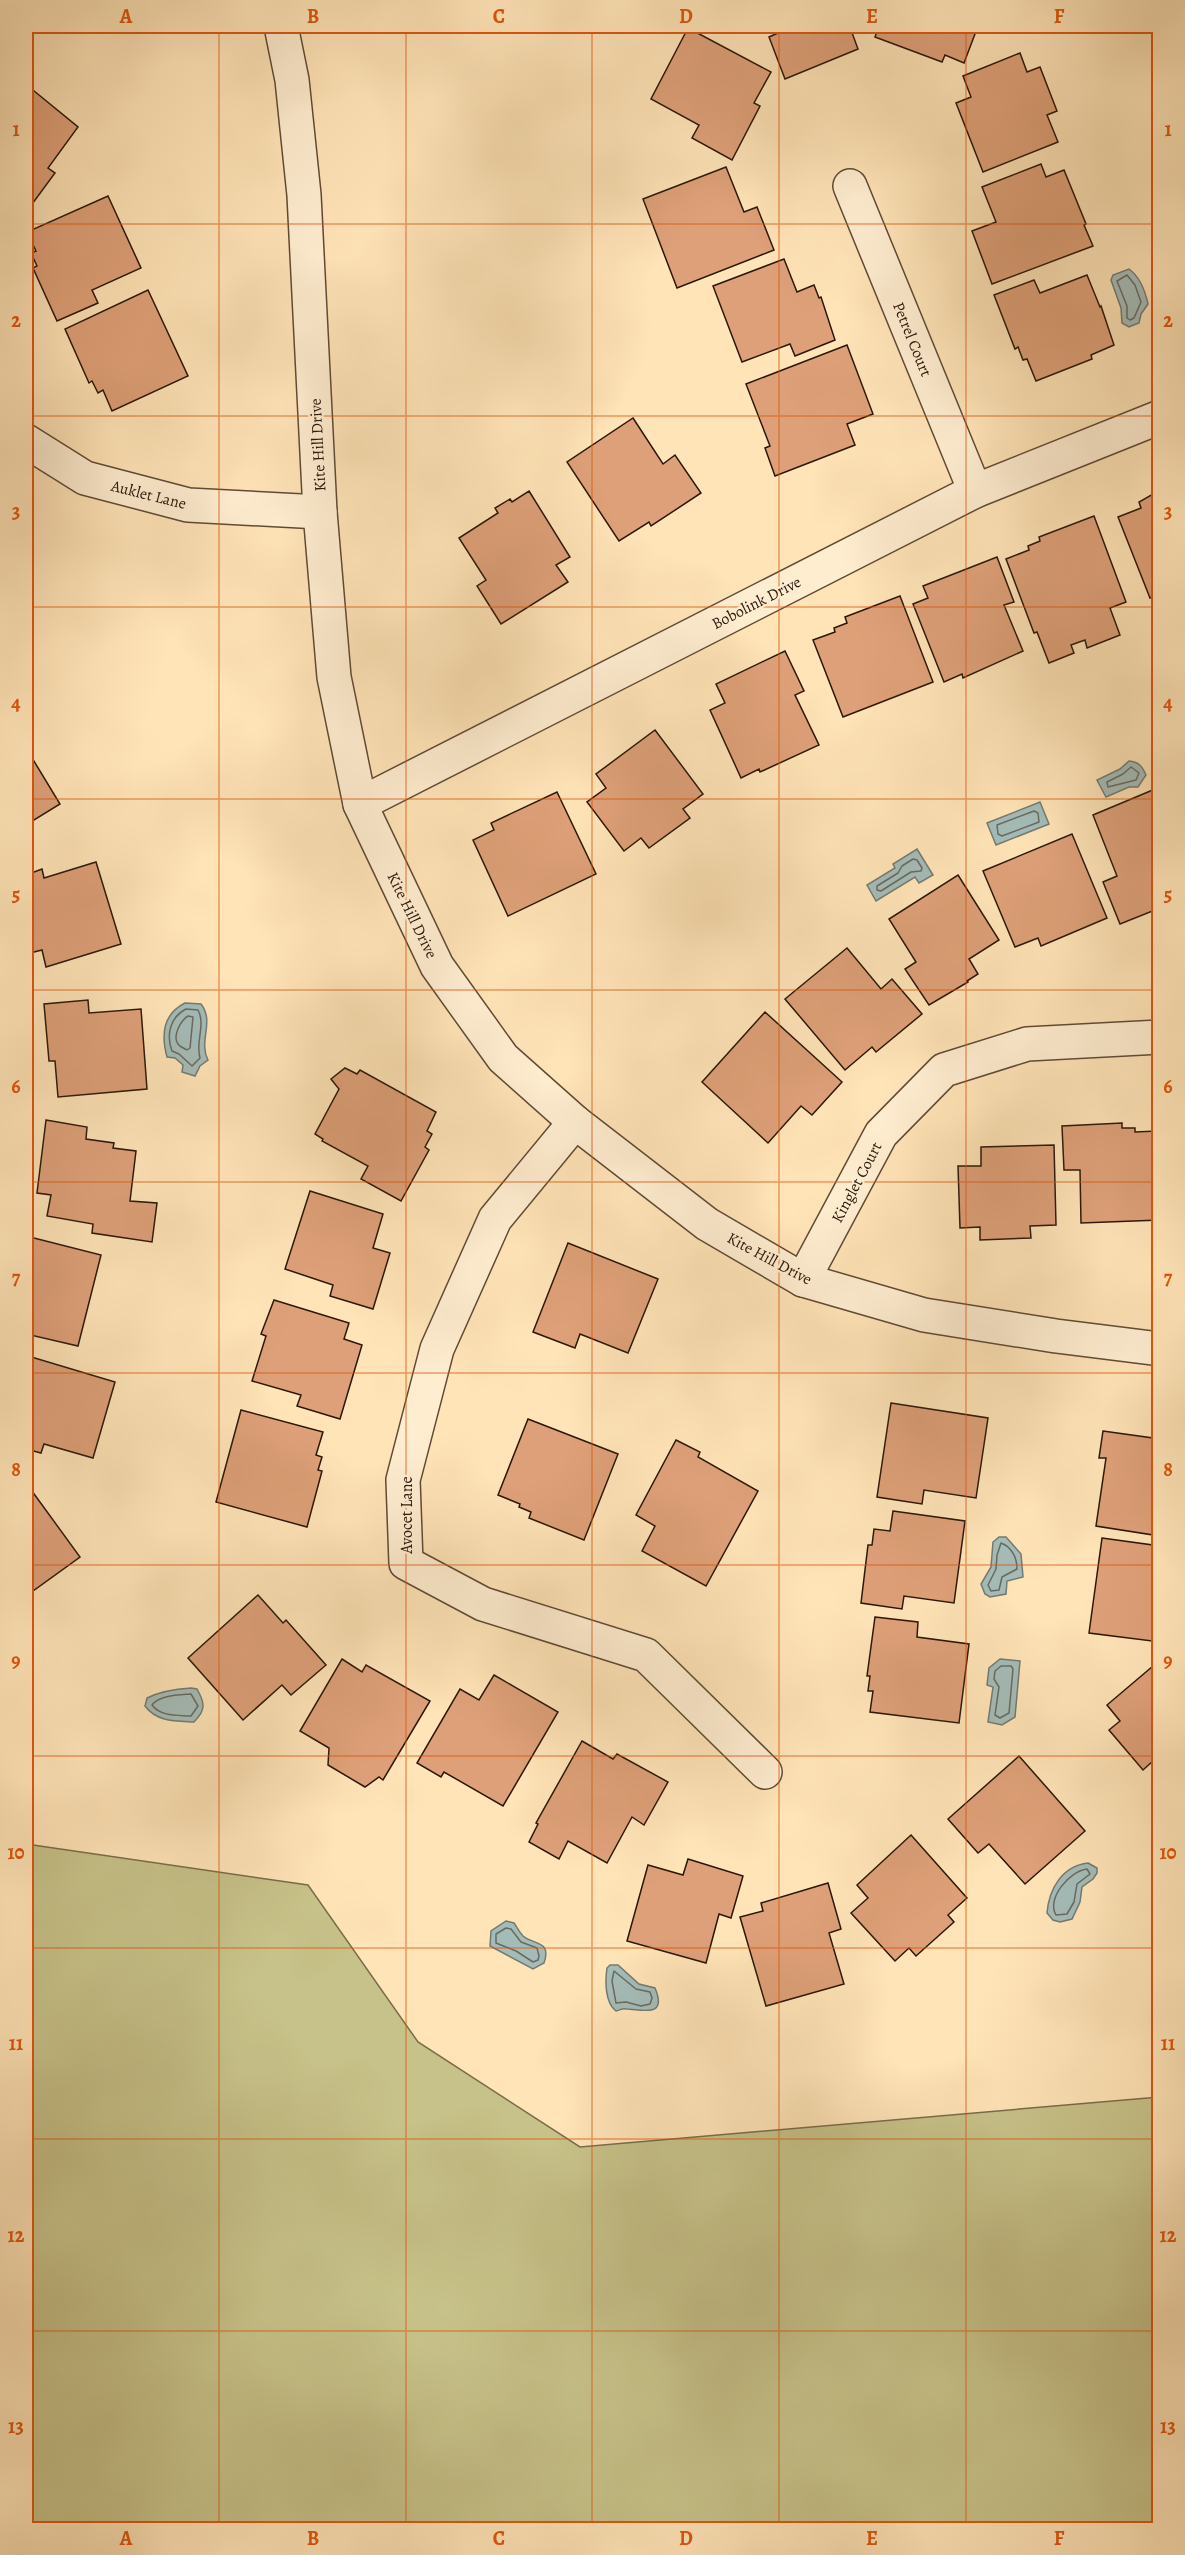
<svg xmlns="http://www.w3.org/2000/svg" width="1185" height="2555" viewBox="0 0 1185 2555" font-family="Alegreya,serif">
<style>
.green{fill:#c7c289;stroke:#796c4a;stroke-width:1.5}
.water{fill:#a4bcb8;stroke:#747a72;stroke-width:1.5}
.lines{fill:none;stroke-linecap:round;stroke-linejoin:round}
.shore{stroke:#686a61;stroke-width:1.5}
.building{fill:#dea078;stroke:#2b170a;stroke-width:1.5}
.minor-casing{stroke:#604a35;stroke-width:36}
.minor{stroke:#ffedd0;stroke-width:33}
.grid{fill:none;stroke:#df560c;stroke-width:1.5;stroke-opacity:0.55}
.labels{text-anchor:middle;stroke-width:4.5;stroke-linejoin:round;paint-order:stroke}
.street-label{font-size:16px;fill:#2b170a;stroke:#ffedd0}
.neatline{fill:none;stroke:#df560c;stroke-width:2}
.grid-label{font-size:20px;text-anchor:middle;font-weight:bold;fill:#df560c}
</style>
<rect width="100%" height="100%" fill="#ffe4b7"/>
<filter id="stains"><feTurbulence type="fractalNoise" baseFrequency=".00333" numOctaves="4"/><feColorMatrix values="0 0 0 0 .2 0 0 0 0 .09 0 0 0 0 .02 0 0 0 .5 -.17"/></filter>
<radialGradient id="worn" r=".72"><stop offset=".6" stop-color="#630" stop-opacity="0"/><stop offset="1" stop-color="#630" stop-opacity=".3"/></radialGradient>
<!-- green -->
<path class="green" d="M26,1844L308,1885L418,2042L580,2147L1159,2097V2529H26Z"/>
<!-- water -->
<g class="water">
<path d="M1129,269C1140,277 1145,290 1148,304L1141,314L1139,323L1129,327L1122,323L1121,308L1111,280L1113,275Z"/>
<path d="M1129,761C1139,762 1142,766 1146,775L1138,787H1129L1106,797L1097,780L1120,769Z"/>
<path d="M1040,802L1049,824L996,845L987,823Z"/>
<path d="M917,849L933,875L919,883L915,877L876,901L867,885L895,868L893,864Z"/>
<path d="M185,1003L201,1004C215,1022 198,1041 208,1060L200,1066L195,1076L182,1072L183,1065L175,1058L167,1057C161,1035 163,1014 185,1003Z"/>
<path d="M999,1537H1006L1021,1554L1023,1577L1007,1581L1006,1594L990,1597L985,1594L981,1584L991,1567L993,1542Z"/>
<path d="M1000,1659L1020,1661L1015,1717L1002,1725L988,1722L993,1687L987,1685L989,1668Z"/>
<path d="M191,1688L197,1689C205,1703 206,1710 194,1722C175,1721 157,1722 145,1706L147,1698C161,1691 175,1689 191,1688Z"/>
<path d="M1088,1863L1097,1868V1873L1093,1879L1082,1887L1080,1902L1072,1919L1060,1922L1053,1920L1047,1913C1049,1889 1062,1866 1088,1863Z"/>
<path d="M506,1921L514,1923C517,1927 519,1932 523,1936C533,1945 552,1940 544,1963L533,1969L490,1946L491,1931Z"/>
<path d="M610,1965H618L639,1984L655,1988C668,2019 641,2009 626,2009C623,2008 620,2010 616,2011C605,2003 605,1981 607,1968Z"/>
</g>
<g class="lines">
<!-- shore -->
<g class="shore">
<path d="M1127,275L1135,285L1141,302L1134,318L1130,320L1127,318V306L1117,281Z"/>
<path d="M1131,767L1139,773L1136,780L1108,787L1107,782L1123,774Z"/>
<path d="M1034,811L1038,813L1039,822L1002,836L998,834L997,825Z"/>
<path d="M913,859L917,860L922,868L921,871L911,872L881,891L877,890V886L898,873L902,866Z"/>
<path d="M186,1009L198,1010C206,1025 195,1042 200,1058L192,1066L179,1054L172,1051C166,1035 170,1017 186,1009Z"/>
<path d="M188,1016L193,1017L190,1048L187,1050C184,1048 180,1047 178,1044C172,1036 181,1020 188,1016Z"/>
<path d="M1001,1543C1012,1547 1017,1558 1017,1569L1002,1577L999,1590L991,1591L988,1585L996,1569L997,1555Z"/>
<path d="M1001,1666H1011L1013,1669L1009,1713L1000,1718L995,1715L999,1687L994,1679L995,1671Z"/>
<path d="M191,1694L198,1706L191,1716C178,1715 161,1717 152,1705C159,1695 179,1695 191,1694Z"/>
<path d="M1087,1869L1090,1874L1077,1884L1074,1902L1067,1914L1056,1915C1046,1898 1070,1871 1087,1869Z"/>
<path d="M506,1928L511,1929L521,1942L537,1948L539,1956L538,1960L533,1962L516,1951L496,1943V1934Z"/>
<path d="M614,1971L636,1989L650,1992L652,1998L650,2004L641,2006L626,2002L616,2003L612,1981Z"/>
</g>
</g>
<!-- building -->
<g class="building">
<path d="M775,26H864L851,30L858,49L785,79L769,37L778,33Z"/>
<path d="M879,26H978L964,63L945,55L942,62L875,37Z"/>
<path d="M688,28L771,72L754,103L760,106L732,160L692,138L699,125L651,99Z"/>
<path d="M1020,53L1027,72L1040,67L1057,111L1047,115L1058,142L983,172L956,103L971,97L963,76Z"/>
<path d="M28,86L78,127L48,168L55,173L27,211L26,88Z"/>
<path d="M1041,164L1046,177L1064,170L1086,224L1084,225L1093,246L992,284L972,231L996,222L982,187Z"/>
<path d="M726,167L744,212L757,207L774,250L677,288L643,199Z"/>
<path d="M108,196L141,268L92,290L98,303L57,321L33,268L37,266L31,253L36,251L27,232Z"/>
<path d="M784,259L797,292L814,285L819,298L821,297L835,340L795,356L790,344L742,362L713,286Z"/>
<path d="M1087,275L1100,307L1101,306L1114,345L1091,355L1092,359L1036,381L1027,359L1023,360L1018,347L1015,349L994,295L1034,280L1040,293Z"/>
<path d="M148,290L188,376L112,411L103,390L98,393L92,381L89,383L65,329Z"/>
<path d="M847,345L873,414L847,424L855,445L775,476L765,448L770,446L746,384Z"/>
<path d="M633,418L663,464L675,455L701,493L651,526L649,522L619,541L567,462Z"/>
<path d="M1160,490V594L1150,598L1118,517L1141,508L1139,502Z"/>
<path d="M529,491L570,557L556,565L568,582L501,624L477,586L486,580L459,538L498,513L495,508L510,499L512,502Z"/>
<path d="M1094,516L1126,602L1110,608L1120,635L1087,648L1085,640L1071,645L1074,653L1049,663L1037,632L1034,633L1006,559L1029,550L1028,546L1040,541L1039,537Z"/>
<path d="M997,557L1014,602L1004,605L1023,651L963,678L962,674L944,682L913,604L928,598L923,586Z"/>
<path d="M900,596L933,682L843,717L813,640L835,632L834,628L847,623L845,617Z"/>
<path d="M785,651L804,691L795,695L819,745L760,772L759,769L741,778L710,710L725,703L716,684Z"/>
<path d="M655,730L703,794L683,809L690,818L649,848L641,838L624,851L587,802L606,788L596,774Z"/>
<path d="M26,748L60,804L26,825Z"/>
<path d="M1160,787V908L1120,924L1103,882L1117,876L1093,815Z"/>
<path d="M557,792L596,874L508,916L473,840L494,830L491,823Z"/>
<path d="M1072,834L1107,918L1041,946L1038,938L1015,947L983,871Z"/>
<path d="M96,862L121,944L46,967L42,950L26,954V875L42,869L44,878Z"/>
<path d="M958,875L999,940L969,959L978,974L967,981L968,982L929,1005L905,969L916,962L889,919Z"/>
<path d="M847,948L881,989L892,979L922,1014L876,1052L872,1047L845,1070L785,999Z"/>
<path d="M88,1000L89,1013L141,1009L147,1089L58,1097L55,1061H49L44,1004Z"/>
<path d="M765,1012L842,1082L812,1115L801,1106L768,1143L702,1082Z"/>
<path d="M345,1068L357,1074L360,1070L436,1112L427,1131L432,1134L425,1147L429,1150L401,1201L361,1179L368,1166L322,1141L323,1139L315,1134L339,1089L331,1079Z"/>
<path d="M46,1120L87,1127L86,1139L114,1143L113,1148L136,1151L130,1201L157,1203L152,1242L92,1233L93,1224L47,1216L51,1195L37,1193Z"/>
<path d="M1122,1123V1128H1135V1132L1157,1131L1160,1220L1081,1223L1080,1170H1064L1062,1126Z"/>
<path d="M1054,1145L1056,1225L1030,1226L1031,1238L980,1240V1227L960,1228L958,1166H981V1147Z"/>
<path d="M310,1191L383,1214L373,1248L390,1253L373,1309L330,1296L333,1285L285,1269Z"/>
<path d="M26,1236L101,1255L78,1346L26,1334Z"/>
<path d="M568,1243L658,1279L628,1353L580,1334L575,1348L533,1332Z"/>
<path d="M274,1300L349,1323L344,1339L362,1345L340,1419L297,1406L301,1395L252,1381L266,1336L261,1334Z"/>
<path d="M28,1356L115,1382L93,1458L44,1444L41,1453L26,1449V1363Z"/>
<path d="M891,1403L988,1418L976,1498L924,1490L922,1504L877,1497Z"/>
<path d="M241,1410L323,1432L316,1455L322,1457L318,1470L322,1471L307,1527L216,1502Z"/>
<path d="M528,1419L618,1454L584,1540L529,1518L531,1512L519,1507L520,1504L498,1495Z"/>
<path d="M1103,1431L1160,1439V1536L1096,1526L1106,1458H1099Z"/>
<path d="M676,1440L700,1452L698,1457L758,1491L706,1586L642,1551L655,1526L636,1515Z"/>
<path d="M29,1487L80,1557L26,1596V1489Z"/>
<path d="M893,1511L965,1521L954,1603L904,1596L902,1609L861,1603L868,1545H872L874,1529L890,1531Z"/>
<path d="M1102,1538L1160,1546V1642L1089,1633Z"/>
<path d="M258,1595L283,1623L286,1620L326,1665L291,1695L282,1685L243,1720L188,1658Z"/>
<path d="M875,1617L918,1622L917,1637L969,1644L959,1723L870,1712L873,1691H868L870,1676H867Z"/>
<path d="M342,1659L362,1672L366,1665L430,1701L383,1780L379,1777L365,1787L328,1765L329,1748L300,1731Z"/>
<path d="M1153,1666L1160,1674V1768L1153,1761L1143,1770L1109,1730L1120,1721L1107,1705Z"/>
<path d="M494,1675L558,1712L503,1806L444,1772L441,1777L417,1763L460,1689L479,1700Z"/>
<path d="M582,1741L613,1759L617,1754L668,1782L644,1825L632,1817L607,1863L568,1841L559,1859L529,1842L538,1824L536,1823Z"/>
<path d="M1019,1756L1085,1831L1025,1884L989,1844L978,1853L948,1819Z"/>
<path d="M1160,1806V1819L1153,1813Z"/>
<path d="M911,1835L967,1898L948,1915L954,1922L916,1956L909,1948L895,1961L851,1913L868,1898L857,1885Z"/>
<path d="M688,1859L743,1876L731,1918L719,1914L706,1963L627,1941L648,1865L683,1875Z"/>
<path d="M828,1883L841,1929L829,1933L844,1984L766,2006L740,1917L763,1911L761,1903Z"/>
</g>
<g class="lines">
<!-- minor casing -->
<g class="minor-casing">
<g id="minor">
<path d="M281,26L292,80L304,195L320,512L334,677L360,804L437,966L503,1058L575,1122L707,1224L803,1280L924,1315L1056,1336L1160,1349"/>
<path d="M850,186L975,491"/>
<path d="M26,441L85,478L188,505L320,512"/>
<path d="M360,804L975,491L1160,417"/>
<path d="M575,1122L495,1219L437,1349L403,1480L406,1563L483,1604L646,1655L765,1772"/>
<path d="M803,1280L881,1134L944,1070L1027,1044L1160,1037"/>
</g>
</g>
<!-- minor -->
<use href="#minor" class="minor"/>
</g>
<!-- grid -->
<path class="grid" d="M219,26V2530M406,26V2530M592,26V2530M779,26V2530M966,26V2530M26,224H1160M26,416H1160M26,607H1160M26,799H1160M26,990H1160M26,1182H1160M26,1373H1160M26,1565H1160M26,1756H1160M26,1948H1160M26,2139H1160M26,2331H1160"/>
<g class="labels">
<!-- street labels -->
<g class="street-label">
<text transform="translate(913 339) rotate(68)" y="6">Petrel Court</text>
<text transform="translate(317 445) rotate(-93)" y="6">Kite Hill Drive</text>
<text transform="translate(149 494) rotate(14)" y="6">Auklet Lane</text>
<text transform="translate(756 602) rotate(-27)" y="6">Bobolink Drive</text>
<text transform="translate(413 915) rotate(64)" y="6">Kite Hill Drive</text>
<text transform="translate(856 1182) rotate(-62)" y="6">Kinglet Court</text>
<text transform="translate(770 1258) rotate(28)" y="6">Kite Hill Drive</text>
<text transform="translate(406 1515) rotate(-90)" y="6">Avocet Lane</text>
</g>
</g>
<!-- margin -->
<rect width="1185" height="2555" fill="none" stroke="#ffe4b7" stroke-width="66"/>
<rect x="33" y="33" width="1119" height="2489" class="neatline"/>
<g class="grid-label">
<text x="126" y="23">A</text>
<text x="313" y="23">B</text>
<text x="499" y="23">C</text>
<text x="686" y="23">D</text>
<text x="872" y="23">E</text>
<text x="1059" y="23">F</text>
<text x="16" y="136">1</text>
<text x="1168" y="136">1</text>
<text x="16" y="327">2</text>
<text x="1168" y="327">2</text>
<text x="16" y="518">3</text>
<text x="1168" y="518">3</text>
<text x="16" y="710">4</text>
<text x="1168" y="710">4</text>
<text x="16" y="901">5</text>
<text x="1168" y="901">5</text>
<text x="16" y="1093">6</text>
<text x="1168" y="1093">6</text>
<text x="16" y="1284">7</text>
<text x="1168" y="1284">7</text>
<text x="16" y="1476">8</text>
<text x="1168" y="1476">8</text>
<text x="16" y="1667">9</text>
<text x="1168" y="1667">9</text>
<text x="16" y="1859">10</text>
<text x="1168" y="1859">10</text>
<text x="16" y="2050">11</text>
<text x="1168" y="2050">11</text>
<text x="16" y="2242">12</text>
<text x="1168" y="2242">12</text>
<text x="16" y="2433">13</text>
<text x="1168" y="2433">13</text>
<text x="126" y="2545">A</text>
<text x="313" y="2545">B</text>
<text x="499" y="2545">C</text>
<text x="686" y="2545">D</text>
<text x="872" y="2545">E</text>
<text x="1059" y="2545">F</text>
</g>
<rect width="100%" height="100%" filter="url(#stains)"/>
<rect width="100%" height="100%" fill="url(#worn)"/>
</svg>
